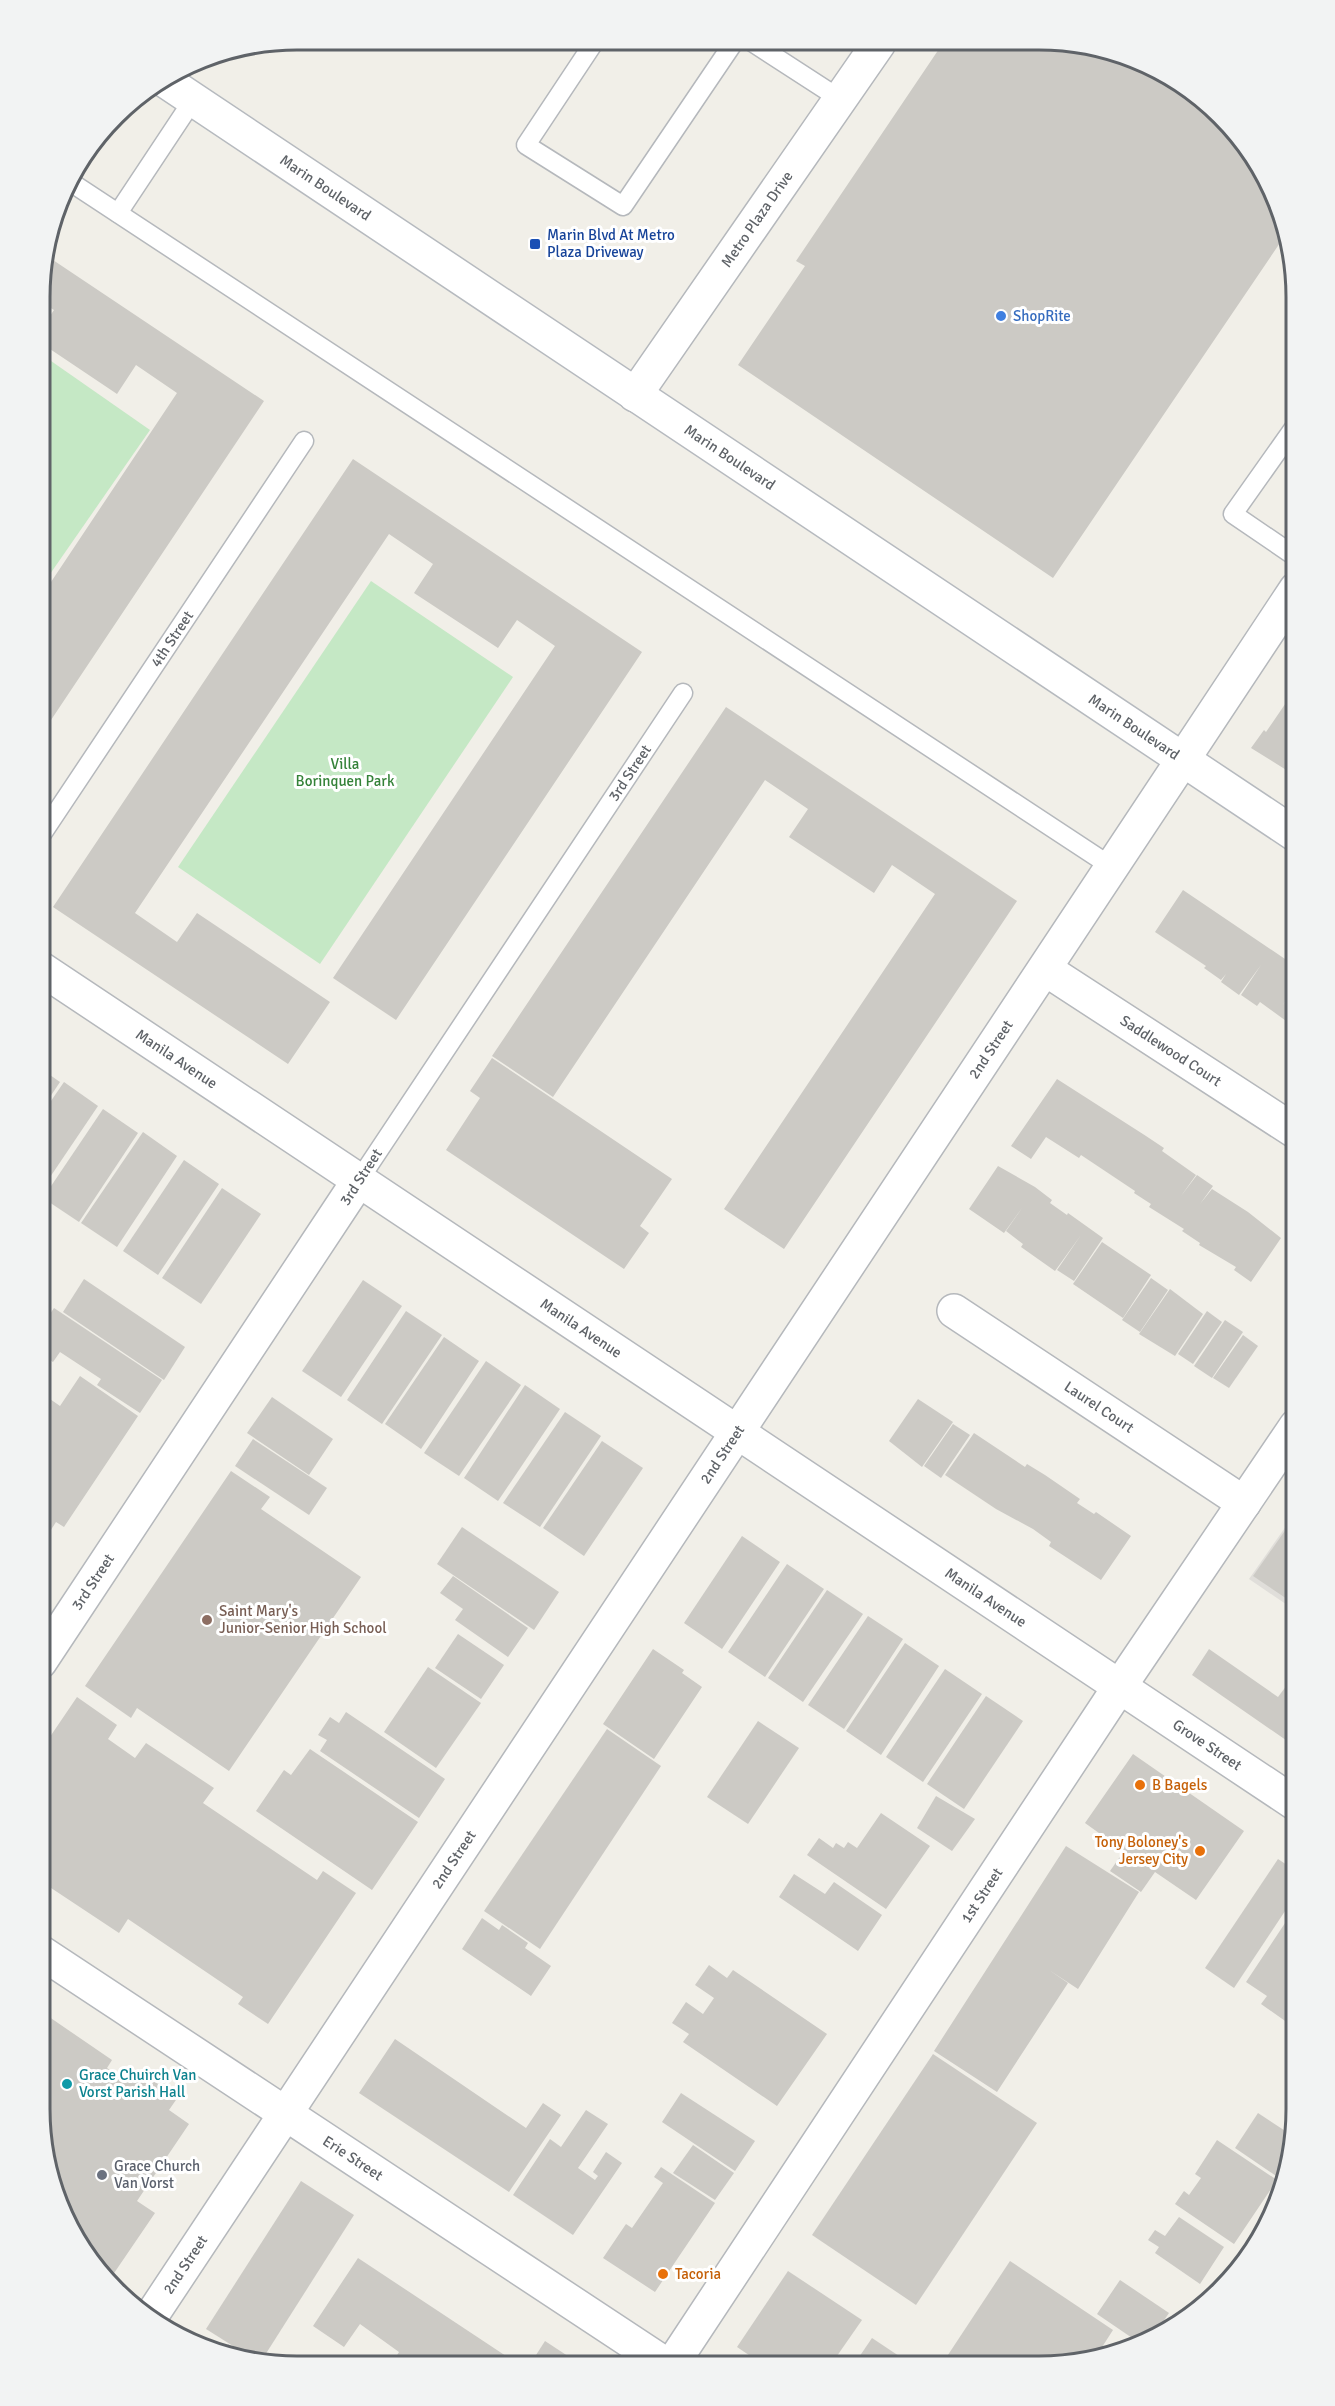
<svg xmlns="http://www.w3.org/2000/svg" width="1335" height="2406" viewBox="0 0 1335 2406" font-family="Signika,sans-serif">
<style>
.industrial{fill:#e0deda}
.green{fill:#c5e8c5}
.building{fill:#cccac5}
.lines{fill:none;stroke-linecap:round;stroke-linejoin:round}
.service-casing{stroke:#b5b8bc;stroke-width:21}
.minor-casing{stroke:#b5b8bc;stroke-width:36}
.tertiary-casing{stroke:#b5b8bc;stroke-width:36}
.secondary-casing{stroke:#b6babf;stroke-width:36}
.service{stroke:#fff;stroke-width:18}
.minor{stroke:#fff;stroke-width:33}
.tertiary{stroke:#fff;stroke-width:33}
.secondary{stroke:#fff;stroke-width:33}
.transit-dot{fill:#1a4fb4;stroke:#fff;stroke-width:2}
.shop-dot{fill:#3f7fe0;stroke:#fff;stroke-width:2}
.education-dot{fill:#8d6e63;stroke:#fff;stroke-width:2}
.food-dot{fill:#e8710a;stroke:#fff;stroke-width:2}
.culture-dot{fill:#0f9aa8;stroke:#fff;stroke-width:2}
.worship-dot{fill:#6b7280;stroke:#fff;stroke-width:2}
.labels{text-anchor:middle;stroke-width:6;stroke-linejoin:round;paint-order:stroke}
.street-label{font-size:15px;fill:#5f6368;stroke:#fff}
.transit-label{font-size:15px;fill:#164399;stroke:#fff;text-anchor:start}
.shop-label{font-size:15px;fill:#366cbe;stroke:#fff;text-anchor:start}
.park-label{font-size:15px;fill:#348238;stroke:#fff}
.education-label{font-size:15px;fill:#785e54;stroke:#fff;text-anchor:start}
.food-label{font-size:15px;fill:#c56008;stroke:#fff;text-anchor:start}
.culture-label{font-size:15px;fill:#0d838f;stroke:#fff;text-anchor:start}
.worship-label{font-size:15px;fill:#5b616d;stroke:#fff;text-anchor:start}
.rim{fill:none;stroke:#5f6368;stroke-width:3}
</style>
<rect width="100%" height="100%" fill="#f1efe8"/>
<!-- industrial -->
<path class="industrial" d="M1296,1512V1611L1249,1579Z"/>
<!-- green -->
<g class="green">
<path d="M41,354L150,430L41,587Z"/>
<path d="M371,581L513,677L320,964L178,867Z"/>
</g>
<!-- building -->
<g class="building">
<path d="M943,43L1088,44L1152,65L1208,103L1252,153L1282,214L1286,234L1053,578L738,365L805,266L796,261Z"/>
<path d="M44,254L264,401L41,735V597L177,393L136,365L117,394L41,343V329L54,310L41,302V263Z"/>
<path d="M353,459L642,652L396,1020L333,978L555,646L517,620L498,648L414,593L433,564L389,534L135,913L177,942L197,913L330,1002L288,1064L53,907Z"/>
<path d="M1296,688V776L1251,748L1264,730L1266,732Z"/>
<path d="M726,707L1017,901L784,1249L724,1209L935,894L892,865L874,893L789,837L808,809L765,780L553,1097L492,1056Z"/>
<path d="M1183,890L1288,961L1290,959L1296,963V986L1282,1006L1296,987V1023L1293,1026L1260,1002L1257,1006L1241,995L1261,965L1239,995L1221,982L1226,974L1221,980L1204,968L1206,966L1155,932Z"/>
<path d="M492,1058L672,1179L640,1226L649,1233L624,1269L446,1150L480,1098L470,1091Z"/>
<path d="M40,1068L60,1082L40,1112Z"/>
<path d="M1057,1079L1146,1136L1164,1148L1162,1151L1196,1175L1181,1196L1197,1175L1213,1186L1200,1204L1212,1189L1248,1212L1281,1238L1251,1282L1234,1270L1236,1267L1199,1245L1200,1243L1182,1231L1184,1229L1149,1207L1151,1204L1134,1193L1135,1191L1081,1155L1079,1158L1046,1137L1031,1159L1011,1146Z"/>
<path d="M64,1082L98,1106L40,1192V1117Z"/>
<path d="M103,1109L138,1133L79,1222L43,1198Z"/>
<path d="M143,1132L177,1156L117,1247L81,1223Z"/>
<path d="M184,1160L219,1184L158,1275L123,1251Z"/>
<path d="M998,1166L1035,1187L1052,1200L1050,1203L1067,1215L1068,1213L1103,1238L1074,1281L1057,1270L1081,1235L1055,1271L1021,1247L1023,1244L1006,1231L1022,1208L1004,1233L969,1209Z"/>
<path d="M222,1188L261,1214L201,1304L162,1278Z"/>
<path d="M1102,1242L1151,1275L1123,1318L1073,1284Z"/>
<path d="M1151,1278L1168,1290L1140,1332L1122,1320Z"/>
<path d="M84,1279L185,1347L164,1380L63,1312Z"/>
<path d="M363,1280L402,1306L341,1397L302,1371Z"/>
<path d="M1170,1289L1203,1314L1175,1356L1139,1334Z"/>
<path d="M54,1308L162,1380L140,1413L97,1385L101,1379L60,1352L53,1362L40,1353V1329Z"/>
<path d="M406,1311L442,1335L382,1424L347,1400Z"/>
<path d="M1207,1311L1222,1322L1193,1364L1178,1354Z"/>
<path d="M1225,1320L1243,1332L1212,1378L1194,1366Z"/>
<path d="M1243,1335L1258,1346L1229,1388L1213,1378Z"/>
<path d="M444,1337L479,1361L421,1449L385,1424Z"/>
<path d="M486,1361L521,1385L459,1476L424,1453Z"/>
<path d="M80,1376L138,1416L64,1527L56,1522L40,1547V1392L60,1406Z"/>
<path d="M525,1385L560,1409L498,1501L464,1478Z"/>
<path d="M272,1397L333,1439L309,1475L247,1433Z"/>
<path d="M918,1399L953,1422L922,1467L889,1441Z"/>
<path d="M565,1412L601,1436L540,1527L503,1503Z"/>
<path d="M953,1424L970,1435L941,1478L924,1466Z"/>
<path d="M974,1433L1025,1467L1027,1464L1045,1475L1080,1499L1077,1503L1094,1514L1096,1512L1131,1536L1101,1580L1049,1546L1051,1542L1033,1529L996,1509L945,1475Z"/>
<path d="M253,1439L327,1488L309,1515L235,1466Z"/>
<path d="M602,1441L643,1468L584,1556L543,1528Z"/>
<path d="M231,1471L270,1497L261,1509L361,1577L229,1771L137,1708L131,1718L85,1686Z"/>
<path d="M1296,1515V1605L1253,1576Z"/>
<path d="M462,1527L559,1592L534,1630L437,1564Z"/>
<path d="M742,1536L780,1562L722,1649L684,1623Z"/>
<path d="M787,1564L824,1589L765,1677L728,1652Z"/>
<path d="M453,1576L528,1628L508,1657L455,1620L463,1609L440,1593Z"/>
<path d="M827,1590L863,1614L803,1702L768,1678Z"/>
<path d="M868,1616L903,1639L844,1729L808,1705Z"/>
<path d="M458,1634L504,1665L481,1699L435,1668Z"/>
<path d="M905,1643L939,1666L881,1755L846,1731Z"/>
<path d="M653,1649L684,1670L682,1673L702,1687L654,1759L603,1724Z"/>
<path d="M1209,1649L1278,1697L1296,1673V1747L1192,1675Z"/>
<path d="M428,1667L481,1703L436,1768L384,1732Z"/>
<path d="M945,1669L982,1694L923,1782L886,1757Z"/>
<path d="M986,1696L1023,1721L964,1809L927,1784Z"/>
<path d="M77,1697L117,1725L108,1739L135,1758L146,1743L214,1788L203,1803L317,1880L323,1871L356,1893L268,2024L238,2004L243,1997L128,1919L119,1933L39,1880V1753Z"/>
<path d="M346,1712L445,1779L419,1818L320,1751L327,1740L318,1735L330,1717L339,1723Z"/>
<path d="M758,1721L799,1748L748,1824L707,1797Z"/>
<path d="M607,1729L661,1766L540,1949L484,1911Z"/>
<path d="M310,1749L418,1822L372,1890L256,1811L284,1770L291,1775Z"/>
<path d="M1133,1754L1244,1831L1196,1900L1155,1872L1141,1892L1110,1871L1124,1851L1085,1823Z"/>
<path d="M936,1796L975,1819L952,1851L917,1828Z"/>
<path d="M881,1813L930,1846L886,1909L807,1855L819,1838L833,1848L836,1843L844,1848L848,1842L857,1848Z"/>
<path d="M1066,1846L1139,1892L1078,1989L1049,1970L1068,1983L997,2092L934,2051Z"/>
<path d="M1278,1859L1296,1871L1295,1896L1234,1988L1205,1968Z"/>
<path d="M794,1874L825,1894L834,1882L882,1915L858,1951L779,1897Z"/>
<path d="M1295,1900V2028L1261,2004L1267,1996L1246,1982L1291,1914L1288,1912Z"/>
<path d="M482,1918L499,1930L502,1925L528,1943L525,1948L551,1966L531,1996L462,1949Z"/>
<path d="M709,1965L727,1978L733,1970L827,2034L777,2106L683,2042L689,2034L672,2023L686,2002L703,2014L714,1998L695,1985Z"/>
<path d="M39,2010L112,2060L107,2068L126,2082L135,2069L178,2097L169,2110L189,2124L137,2201L155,2213L108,2282L83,2253L53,2192L39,2109Z"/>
<path d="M395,2039L526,2128L543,2103L561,2115L509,2192L359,2093Z"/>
<path d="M933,2054L1037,2123L916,2305L812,2235Z"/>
<path d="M681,2093L755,2141L735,2171L662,2122Z"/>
<path d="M586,2110L608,2124L578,2168L595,2180L598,2176L593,2172L606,2152L622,2163L573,2235L513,2195L550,2139L561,2147Z"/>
<path d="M1258,2113L1293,2136L1282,2180L1235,2148Z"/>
<path d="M1217,2140L1277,2180L1234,2244L1175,2204L1184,2191L1189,2195L1201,2178L1195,2174Z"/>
<path d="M693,2145L734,2173L715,2200L673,2173Z"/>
<path d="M661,2167L715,2203L655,2292L603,2258L626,2224L632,2228L663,2183L654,2177Z"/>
<path d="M301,2181L354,2215L260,2363L206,2329Z"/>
<path d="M1179,2217L1224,2247L1200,2284L1155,2253L1159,2247L1148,2240L1155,2230L1165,2236Z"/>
<path d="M358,2258L506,2356L499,2365H391L399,2352L360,2324L344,2347L313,2326Z"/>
<path d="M1010,2261L1113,2330L1095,2358L1038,2367H940Z"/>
<path d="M788,2271L862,2320L830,2366H765L737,2347Z"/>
<path d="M1120,2280L1169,2313L1152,2338L1141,2344L1097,2314Z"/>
<path d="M872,2338L902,2358L915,2367L853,2366Z"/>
<path d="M545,2341L583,2366H529Z"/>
<path d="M228,2344L257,2362V2363L223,2353Z"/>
</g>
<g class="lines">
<!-- service casing -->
<g class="service-casing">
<g id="service">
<path d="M595,41L526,145L623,206L734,42"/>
<path d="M752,42L840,99"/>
<path d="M65,184L75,185L1112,867"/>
<path d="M118,213L193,100"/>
<path d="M1296,557L1233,514L1296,425"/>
<path id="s1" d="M40,837L304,441"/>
<path id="s2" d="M359,1180L683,693"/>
</g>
</g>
<!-- minor casing -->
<g class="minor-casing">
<g id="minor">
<path id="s3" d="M635,395L879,43"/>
<path id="s4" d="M1045,969L1296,1132"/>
<path id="s5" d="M954,1311L1244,1503"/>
<path id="s6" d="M40,1662L359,1180"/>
<path id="s7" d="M39,1951L668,2366"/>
<path id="s8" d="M150,2318L1296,589"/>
<path id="s9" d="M671,2366L1120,1686L1296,1426"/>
</g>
</g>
<!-- tertiary casing -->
<g class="tertiary-casing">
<g id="tertiary">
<path id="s10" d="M40,968L1296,1804"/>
</g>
</g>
<!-- secondary casing -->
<g class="secondary-casing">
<g id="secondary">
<path id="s11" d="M164,80L1296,835"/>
</g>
</g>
<!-- service -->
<use href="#service" class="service"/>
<!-- minor -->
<use href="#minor" class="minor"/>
<!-- tertiary -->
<use href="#tertiary" class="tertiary"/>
<!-- secondary -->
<use href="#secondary" class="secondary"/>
</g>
<!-- markers -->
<rect class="transit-dot" x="529" y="238" width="12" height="12" rx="3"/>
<circle class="shop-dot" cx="1001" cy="316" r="6"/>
<circle class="education-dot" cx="207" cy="1620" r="6"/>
<g class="food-dot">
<circle cx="1140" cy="1785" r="6"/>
<circle cx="1200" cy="1851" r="6"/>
<circle cx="663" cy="2274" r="6"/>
</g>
<circle class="culture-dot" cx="67" cy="2084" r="6"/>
<circle class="worship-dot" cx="102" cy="2175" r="6"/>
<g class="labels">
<!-- street labels -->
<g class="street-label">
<text dy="5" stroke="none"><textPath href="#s11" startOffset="194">Marin Boulevard</textPath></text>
<text dy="5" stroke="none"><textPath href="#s3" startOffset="214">Metro Plaza Drive</textPath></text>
<text dy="5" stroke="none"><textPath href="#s11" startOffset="680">Marin Boulevard</textPath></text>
<text dy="5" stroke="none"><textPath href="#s1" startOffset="238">4th Street</textPath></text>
<text dy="5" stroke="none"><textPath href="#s11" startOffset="1166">Marin Boulevard</textPath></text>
<text dy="5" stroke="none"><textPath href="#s2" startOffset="489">3rd Street</textPath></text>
<text dy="5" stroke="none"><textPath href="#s8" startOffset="1522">2nd Street</textPath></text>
<text dy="5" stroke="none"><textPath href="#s4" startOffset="150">Saddlewood Court</textPath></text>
<text dy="5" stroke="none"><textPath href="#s10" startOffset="164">Manila Avenue</textPath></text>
<text transform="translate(361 1177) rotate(-57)" y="5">3rd Street</text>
<text dy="5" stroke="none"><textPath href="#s10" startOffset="650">Manila Avenue</textPath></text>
<text dy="5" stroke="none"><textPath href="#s5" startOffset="174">Laurel Court</textPath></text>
<text dy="5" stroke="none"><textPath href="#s8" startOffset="1036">2nd Street</textPath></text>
<text dy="5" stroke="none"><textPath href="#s6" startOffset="96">3rd Street</textPath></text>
<text dy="5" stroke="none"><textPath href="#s10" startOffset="1136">Manila Avenue</textPath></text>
<text dy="5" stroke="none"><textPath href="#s10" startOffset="1402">Grove Street</textPath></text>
<text dy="5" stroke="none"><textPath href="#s8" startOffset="550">2nd Street</textPath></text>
<text dy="5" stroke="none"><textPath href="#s9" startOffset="564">1st Street</textPath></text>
<text dy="5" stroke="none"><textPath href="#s7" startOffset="376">Erie Street</textPath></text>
<text dy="5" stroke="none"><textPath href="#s8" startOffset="64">2nd Street</textPath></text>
</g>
<!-- transit labels -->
<g class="transit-label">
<text x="547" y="240">Marin Blvd At Metro<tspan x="547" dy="17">Plaza Driveway</tspan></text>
</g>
<!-- shop labels -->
<g class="shop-label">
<text x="1013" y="321">ShopRite</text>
</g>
<!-- park labels -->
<g class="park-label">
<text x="345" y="769">Villa<tspan x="345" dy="17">Borinquen Park</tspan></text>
</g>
<!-- education labels -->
<g class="education-label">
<text x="219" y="1616">Saint Mary's<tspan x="219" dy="17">Junior-Senior High School</tspan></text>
</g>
<!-- food labels -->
<g class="food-label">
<text x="1152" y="1790">B Bagels</text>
<text x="1188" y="1847" text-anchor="end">Tony Boloney's<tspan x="1188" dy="17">Jersey City</tspan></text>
<text x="675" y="2279">Tacoria</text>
</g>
<!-- culture labels -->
<g class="culture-label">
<text x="79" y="2080">Grace Chuirch Van<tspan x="79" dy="17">Vorst Parish Hall</tspan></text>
</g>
<!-- worship labels -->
<g class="worship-label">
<text x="114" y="2171">Grace Church<tspan x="114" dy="17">Van Vorst</tspan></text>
</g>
</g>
<!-- crop -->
<path d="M0 0H1335V2406H0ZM297 50H1039A247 247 0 0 1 1286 297V2109A247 247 0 0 1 1039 2356H297A247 247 0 0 1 50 2109V297A247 247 0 0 1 297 50Z" fill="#f2f3f3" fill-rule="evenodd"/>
<path class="rim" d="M297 50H1039A247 247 0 0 1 1286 297V2109A247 247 0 0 1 1039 2356H297A247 247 0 0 1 50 2109V297A247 247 0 0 1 297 50Z"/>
</svg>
